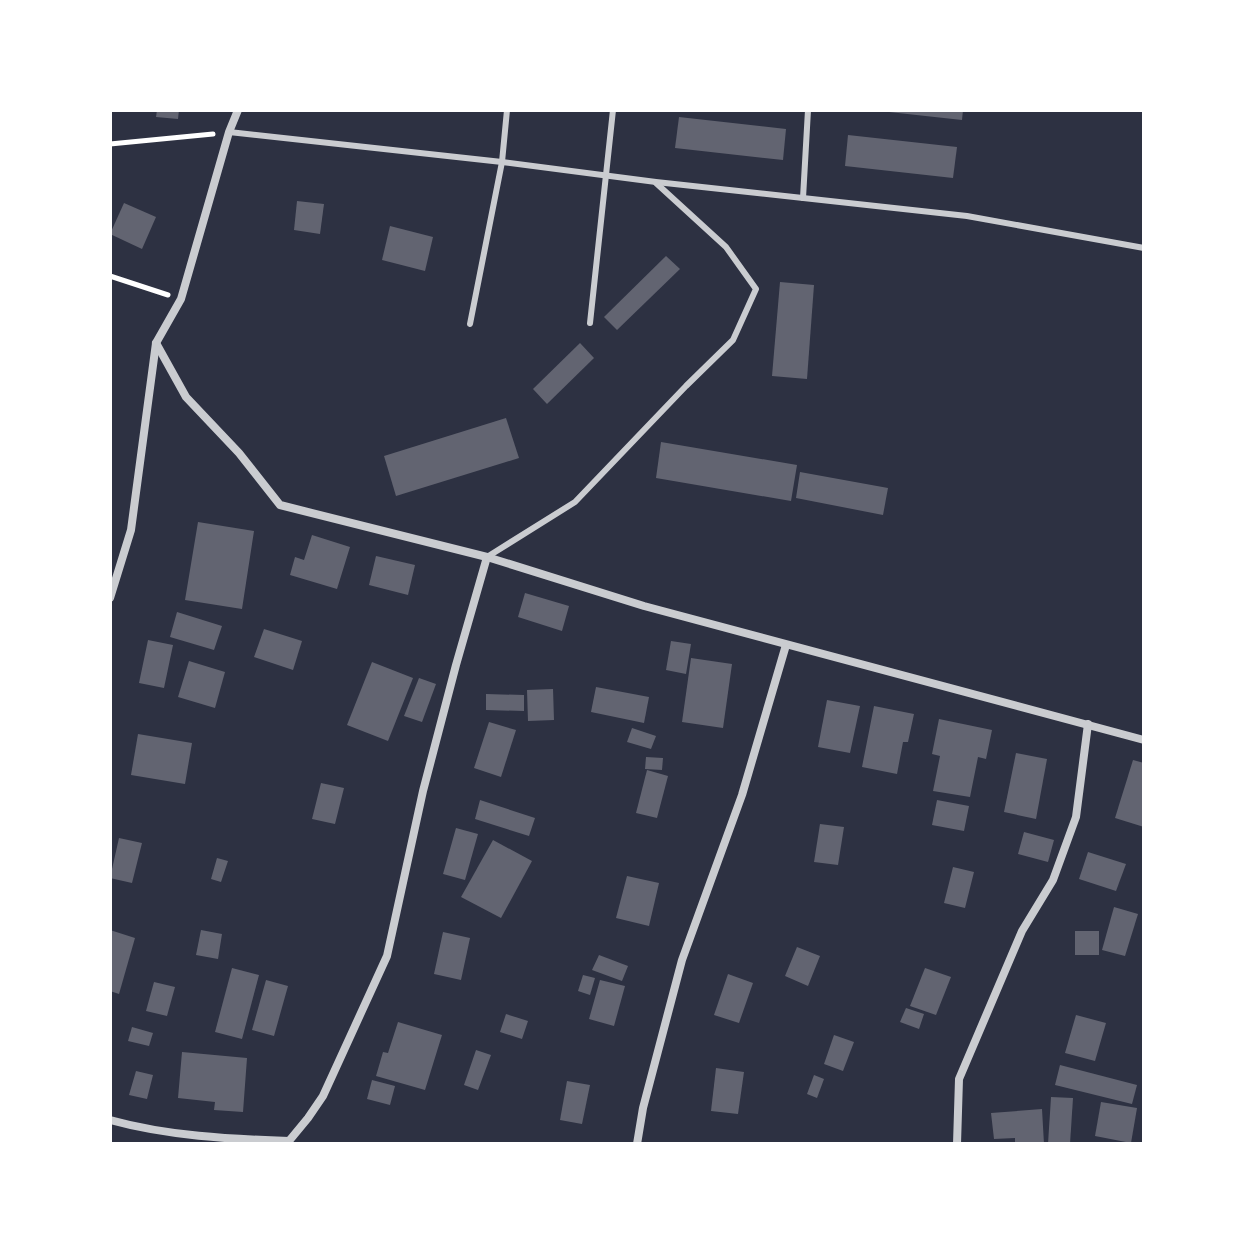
<svg xmlns="http://www.w3.org/2000/svg" width="1254" height="1254" viewBox="0 0 1254 1254" font-family="'Work Sans',sans-serif">
<style>
.building{fill:#626471}
.lines{fill:none;stroke-linecap:round;stroke-linejoin:round}
.path{stroke:#fff;stroke-width:5}
.service{stroke:#caccd0;stroke-width:6}
.minor{stroke:#caccd0;stroke-width:8}
</style>
<rect width="100%" height="100%" fill="#2d3142"/>
<!-- building -->
<g class="building">
<path d="M157,110H179L178,119L156,117Z"/>
<path d="M889,110H963L962,120L889,112Z"/>
<path d="M679,117L786,129L783,160L675,148Z"/>
<path d="M848,135L957,147L953,178L845,166Z"/>
<path d="M297,201L324,204L320,234L294,230Z"/>
<path d="M124,203L156,217L142,249L110,234Z"/>
<path d="M390,226L433,237L425,271L382,260Z"/>
<path d="M666,256L680,269L617,330L604,317Z"/>
<path d="M780,282L814,285L807,379L772,376Z"/>
<path d="M580,343L594,358L547,404L533,389Z"/>
<path d="M506,418L519,458L396,496L384,456Z"/>
<path d="M661,442L797,465L791,501L656,478Z"/>
<path d="M800,472L888,488L883,515L796,498Z"/>
<path d="M198,522L254,531L242,609L185,600Z"/>
<path d="M312,535L350,547L337,589L290,575L295,557L304,560Z"/>
<path d="M376,556L415,565L408,595L369,585Z"/>
<path d="M525,593L569,606L562,631L518,617Z"/>
<path d="M177,612L222,626L214,650L170,637Z"/>
<path d="M264,629L302,641L293,670L254,657Z"/>
<path d="M148,640L173,645L164,688L139,683Z"/>
<path d="M671,641L691,644L686,674L666,670Z"/>
<path d="M691,658L732,664L723,728L682,722Z"/>
<path d="M189,661L225,672L215,708L178,697Z"/>
<path d="M372,662L413,678L388,741L347,725Z"/>
<path d="M419,678L436,684L422,722L404,716Z"/>
<path d="M596,687L649,697L644,723L591,712Z"/>
<path d="M553,689L554,720L528,721L527,690Z"/>
<path d="M486,694L524,695V711L486,710Z"/>
<path d="M827,700L860,706L850,753L818,747Z"/>
<path d="M874,706L914,714L908,742H903L897,774L862,767Z"/>
<path d="M939,719L992,730L986,759L978,757L970,797L933,791L940,756L932,754Z"/>
<path d="M489,722L516,730L501,777L474,768Z"/>
<path d="M632,728L656,736L651,749L627,742Z"/>
<path d="M138,734L192,743L185,784L131,775Z"/>
<path d="M1016,753L1047,759L1036,819L1004,812Z"/>
<path d="M646,757L663,758L662,770L645,769Z"/>
<path d="M1133,760L1144,763V827L1115,818Z"/>
<path d="M647,770L668,776L657,818L636,813Z"/>
<path d="M321,783L344,788L335,824L312,819Z"/>
<path d="M480,800L535,818L529,836L475,819Z"/>
<path d="M937,800L969,806L964,831L932,825Z"/>
<path d="M820,824L844,827L838,865L814,862Z"/>
<path d="M456,828L478,834L465,880L443,874Z"/>
<path d="M1024,832L1054,840L1048,862L1018,854Z"/>
<path d="M119,838L142,843L132,883L110,878Z"/>
<path d="M493,840L532,861L501,918L461,897Z"/>
<path d="M1088,852L1126,864L1116,891L1079,879Z"/>
<path d="M217,858L228,861L221,882L211,879Z"/>
<path d="M953,867L974,872L965,908L944,903Z"/>
<path d="M627,876L659,883L649,926L616,918Z"/>
<path d="M1114,907L1138,914L1125,956L1102,950Z"/>
<path d="M110,930L135,938L119,994L110,991Z"/>
<path d="M201,930L222,934L218,959L196,955Z"/>
<rect x="1075" y="931" width="24" height="24"/>
<path d="M443,932L470,938L461,980L434,974Z"/>
<path d="M797,947L820,956L808,986L785,976Z"/>
<path d="M599,955L628,966L622,981L592,970Z"/>
<path d="M232,968L259,975L242,1039L215,1032Z"/>
<path d="M925,968L951,977L936,1015L910,1006Z"/>
<path d="M728,974L753,983L739,1023L714,1015Z"/>
<path d="M583,975L595,978L590,995L578,991Z"/>
<path d="M266,980L288,986L274,1036L252,1030Z"/>
<path d="M600,980L625,986L614,1026L589,1019Z"/>
<path d="M154,982L175,987L167,1016L146,1011Z"/>
<path d="M906,1008L924,1014L919,1029L900,1022Z"/>
<path d="M506,1014L528,1021L522,1039L500,1032Z"/>
<path d="M1076,1015L1106,1023L1095,1061L1065,1053Z"/>
<path d="M398,1022L442,1035L425,1090L376,1076L383,1052L388,1053Z"/>
<path d="M132,1027L153,1033L149,1046L128,1041Z"/>
<path d="M834,1035L854,1042L843,1071L824,1064Z"/>
<path d="M476,1050L491,1055L478,1090L464,1085Z"/>
<path d="M182,1052L247,1058L243,1112L214,1110L215,1102L178,1098Z"/>
<path d="M1060,1065L1137,1085L1132,1104L1055,1085Z"/>
<path d="M716,1068L744,1072L738,1114L711,1111Z"/>
<path d="M136,1071L153,1075L147,1099L129,1095Z"/>
<path d="M814,1075L824,1079L817,1098L807,1094Z"/>
<path d="M372,1080L395,1086L390,1105L367,1099Z"/>
<path d="M567,1081L590,1085L582,1124L560,1120Z"/>
<path d="M1051,1097L1073,1098L1070,1144H1048Z"/>
<path d="M1101,1102L1137,1108L1131,1143L1095,1136Z"/>
<path d="M1042,1109L1044,1144H1015V1138L994,1139L991,1113Z"/>
</g>
<g class="lines">
<!-- path -->
<g class="path">
<path d="M110,144L213,134"/>
<path d="M110,276L168,295"/>
</g>
<!-- service -->
<g class="service">
<path d="M229,132L502,162L656,182L967,216L1144,248"/>
<path d="M803,198L808,110"/>
<path d="M590,323L613,110"/>
<path d="M470,324L502,162L507,110"/>
<path d="M487,557L575,502L686,386L733,340L756,289L726,247L656,183"/>
</g>
<!-- minor -->
<g class="minor">
<path d="M156,343L186,397L239,453L280,505L487,557L644,606L1144,740"/>
<path d="M110,598L131,530L156,343L181,299L229,132L238,110"/>
<path d="M110,1120C168,1136 229,1139 289,1141L308,1118L323,1096L387,956L423,791L456,665L487,557"/>
<path d="M637,1144L643,1108L682,960L742,795L786,645"/>
<path d="M957,1144L959,1079L1022,931L1053,880L1076,817L1088,724"/>
</g>
</g>
<!-- border -->
<rect width="1254" height="1254" fill="none" stroke="#ffffff" stroke-width="224"/>
</svg>
